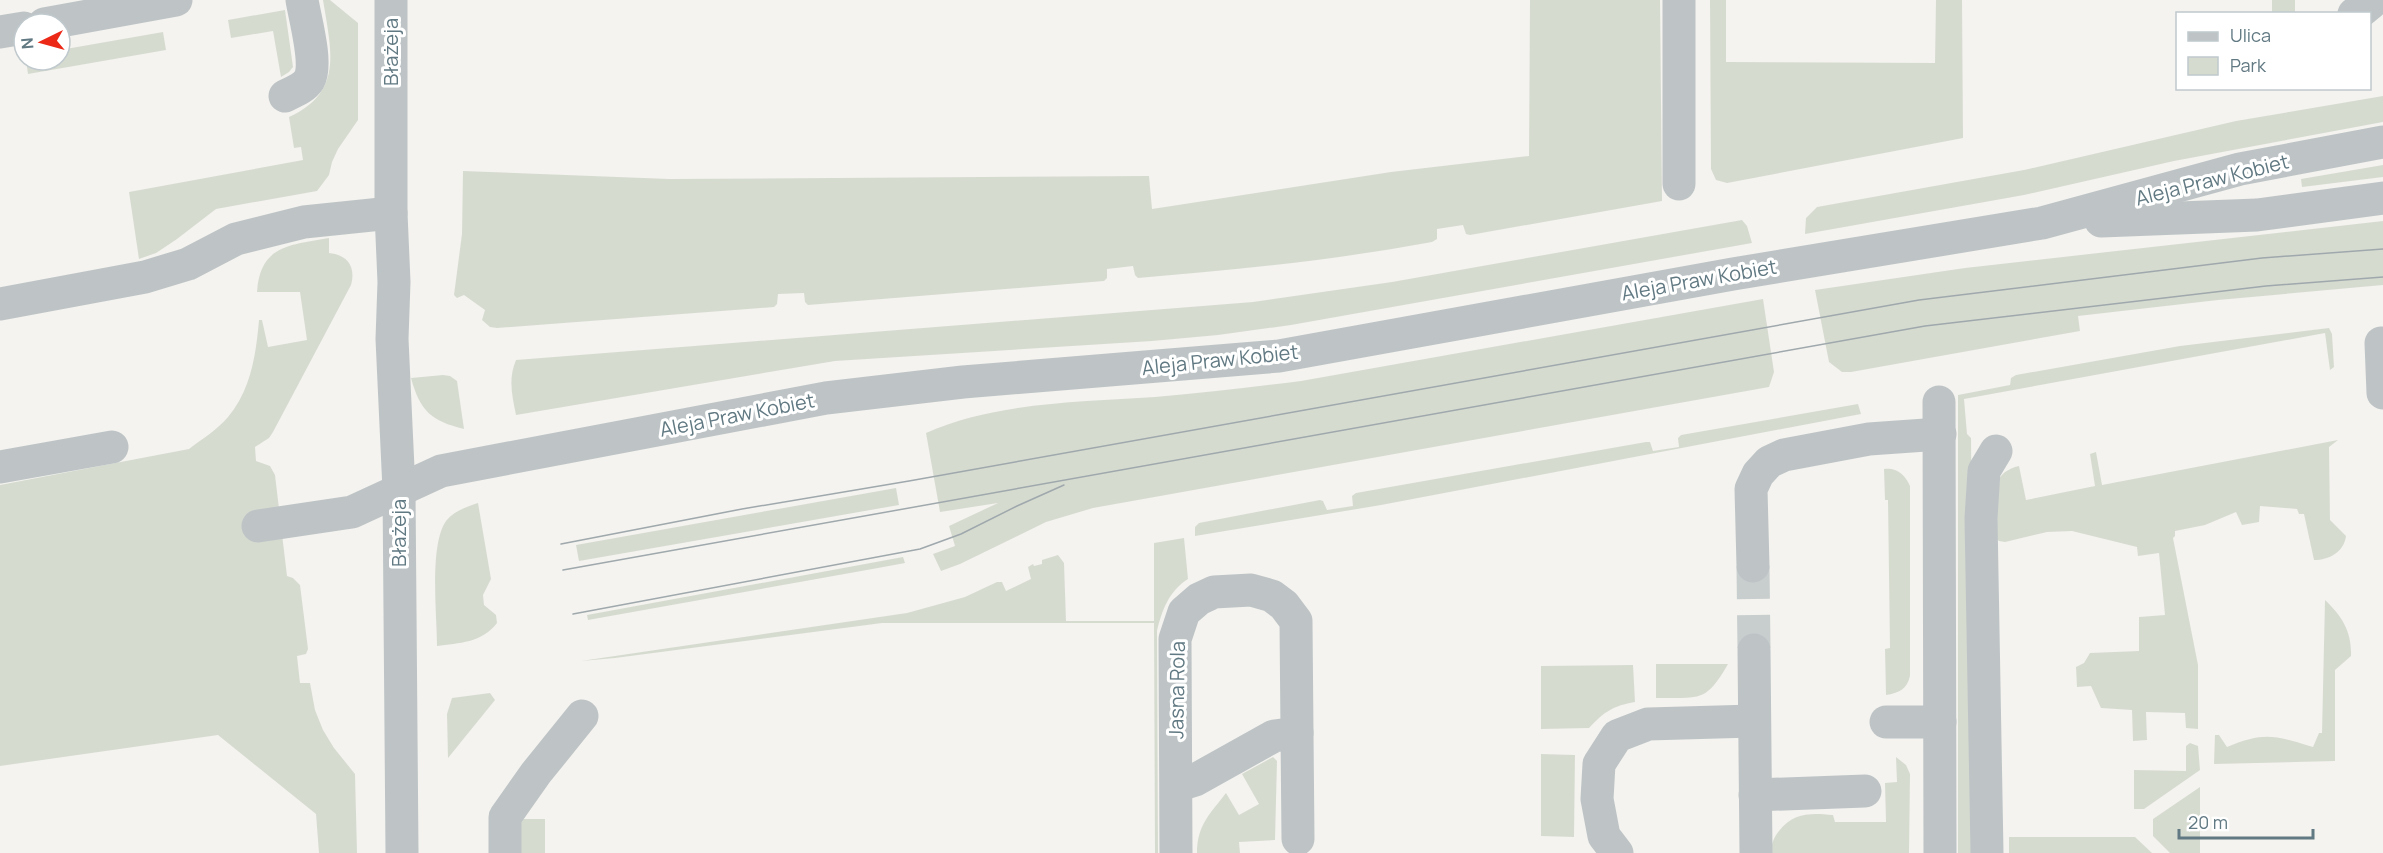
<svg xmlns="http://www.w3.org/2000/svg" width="2383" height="853" viewBox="0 0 2383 853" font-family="Manrope,sans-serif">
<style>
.green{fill:#d6dbd0}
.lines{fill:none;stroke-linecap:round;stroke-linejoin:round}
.minor-tunnel{stroke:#c8cece;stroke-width:33;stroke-dasharray:33 16;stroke-linecap:butt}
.minor{stroke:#bec4c6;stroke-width:33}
.tram{stroke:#9fa8ac;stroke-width:1.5}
.labels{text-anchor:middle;stroke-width:6;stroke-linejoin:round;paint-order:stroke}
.street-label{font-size:20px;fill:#617982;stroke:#fff}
</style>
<rect width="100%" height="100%" fill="#f4f3ef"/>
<!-- green -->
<g class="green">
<path d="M323,0H330L358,23V120L338,149L332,162L329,175L317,191L216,209L177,239L156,253L139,259L129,192L303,160L301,147L294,148L289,117C344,92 331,50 323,0Z"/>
<path d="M1530,0H1660L1662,201L1470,235L1466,234L1463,225L1437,229V239L1432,242C1335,260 1237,270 1138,278L1135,275L1133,266L1107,269V278L1104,281L808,305L805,302L804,293L778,294L777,304L774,307L497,328L490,327L482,320L485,310L464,295L457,298L454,295L462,234L463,171L669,179L1149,176L1152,209L1391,172L1529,156Z"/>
<path d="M1710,0H1726V62L1935,63L1936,0H1962L1963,138L1727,183L1716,180L1711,169Z"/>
<rect x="2272" y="0" width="23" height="13"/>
<path d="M285,10L293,67L289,72L281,77L273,31L231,38L228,20Z"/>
<path d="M163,32L166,50L28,74L26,60H60V50Z"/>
<path d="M2383,96V122L2174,161L2024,195L1805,234L1806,218L1817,207L2024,170L2236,121Z"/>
<path d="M2383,165V177L2302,187L2301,179Z"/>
<path d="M1742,220L1747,226L1752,243L1291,325L1218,335L1152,341L835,361L516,415C512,395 508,379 516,360L1253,302L1392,282Z"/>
<path d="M2383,221V285L2218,300L2078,316L2080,331L1851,372H1842L1829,362L1815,290L1965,268Z"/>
<path d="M329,238V253C348,255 356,267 351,285L273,432L269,438L255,447L256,461L270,466L275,475L287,576L293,578L300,585L308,649L306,654L297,656L300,683H310L315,710L323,730L334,748L355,774L357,853H319L316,814L218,735L0,766V485L189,449C202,439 217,430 228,417C251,390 256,354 259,320H262L268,347L307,340L300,292H257C260,245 290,245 329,238Z"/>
<path d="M1763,299L1774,372L1769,387L1093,508L1046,522L960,564L941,571L933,554L955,546L949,526L998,503L940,512L926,433C994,402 1081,402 1155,397C1204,393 1252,387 1301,381Z"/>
<path d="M2329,328L2332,334L2334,367L2330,370L2325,333L1964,399L1967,434L1971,438L1975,853H1958V395L2010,385L2011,378L2016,375L2180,346Z"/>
<path d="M443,375L450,376L457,381L464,429C431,421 420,411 411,378Z"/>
<path d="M1858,404L1861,414L1381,505L1195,536V527L1199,523L1320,500L1323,501L1327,510L1353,506L1352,496L1356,493L1646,442H1650L1653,451L1679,447L1678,438L1681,435Z"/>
<path d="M2338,440L2329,447L2330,520L2346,536C2344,552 2329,560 2314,560L2304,514H2299L2297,509L2260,506L2259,522L2242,525L2236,512L2205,525L2175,531V536L2173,538L2198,665V729L2186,728L2185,713L2146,712L2147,740L2133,741L2132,710L2101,708L2091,686L2077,687L2076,667L2084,663L2090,653L2139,651V617L2165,615L2159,553L2138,556L2137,547L2072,531L2047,532L2005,542L1999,541L1993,536C1992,510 1986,473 2019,466L2026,500L2095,486L2090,454L2096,452L2102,485Z"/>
<path d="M1884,469C1896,467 1905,474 1910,486V676C1907,689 1899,693 1886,695L1885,649L1890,648L1888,500H1885Z"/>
<path d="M896,488L899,505L579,561L576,545Z"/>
<path d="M478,503L491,579L483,595L484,605L496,615L497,623C482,643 459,643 437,646C437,616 429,545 446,521C454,511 466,507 478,503Z"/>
<path d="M1184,538L1188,579C1169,591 1162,610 1157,631L1158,853H1155L1154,623H882L615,658L581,661L907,613L965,597L997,582H1002L1006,591L1031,579L1028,567L1033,564L1034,566L1042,564V560L1058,555L1064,563L1066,621H1154V543Z"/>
<path d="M903,557L905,563L878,568L588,620L587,615Z"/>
<path d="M2325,600C2342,616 2352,632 2351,656L2335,670V761L2214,764L2215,735H2219L2227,747C2265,731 2276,736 2313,747L2319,733H2322Z"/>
<path d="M1656,664H1728C1705,704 1700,697 1656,698Z"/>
<path d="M1633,665L1635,702C1613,706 1605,711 1589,728L1541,729V666Z"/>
<path d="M490,693L495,700L448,758L447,714L452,698Z"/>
<path d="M2190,743L2198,746L2200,770L2144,809H2134V770L2186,771V746Z"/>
<path d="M1541,754L1575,755L1574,837L1541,836Z"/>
<path d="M1273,757L1277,761L1275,840L1239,842L1240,853H1197C1197,825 1210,814 1226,793L1239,815L1259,804L1242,774Z"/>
<path d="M1896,757L1906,765L1910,774L1909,853H1771C1771,844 1774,837 1779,831C1794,812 1811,813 1833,815L1835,822H1886L1885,783L1897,782Z"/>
<path d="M2200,787V853H2170L2153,836V819Z"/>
<path d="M521,819H545V853H518Z"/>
<path d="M2009,837H2135L2152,853H2009Z"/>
</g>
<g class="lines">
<!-- minor-tunnel -->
<path class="minor-tunnel" d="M1753,566L1754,650"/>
<!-- minor -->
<g class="minor">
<path d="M391,0V213L394,282L392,339L399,490L402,853"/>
<path d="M1679,0V184"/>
<path d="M2354,14L2360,12L2371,3V0"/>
<path d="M44,24L176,0"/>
<path d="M0,32L24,28"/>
<path d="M285,96C293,92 304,88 309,80C318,64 305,19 302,0"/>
<path d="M2101,221L2257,215L2383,198"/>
<path d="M0,304L145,277L188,264L236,239L304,222L391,213"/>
<path d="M2381,343L2383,393"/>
<path d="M1939,402L1940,853"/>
<path d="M0,467L112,447"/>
<path d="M258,526L352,512L441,471L826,398L963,382L1279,356L1733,274L2042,223L2240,169L2383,142"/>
<path d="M1753,566L1751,489L1758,474L1769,462L1784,455L1869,439L1940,434"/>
<path d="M1754,650L1756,853"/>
<path d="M1886,722H1940"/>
<path d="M1297,733L1298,839"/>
<path d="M1176,786L1195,780L1274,736L1297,733L1296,621L1284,605L1272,596L1251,590L1214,592L1199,599L1184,612L1175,639L1176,853"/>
<path d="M1755,795L1865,791"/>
<path d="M505,853V817L536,773L582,716"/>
<path d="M1617,853L1604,836L1597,799L1599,764L1617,736L1648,724L1753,721"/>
<path d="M1987,853L1981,518L1984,471L1996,451"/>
</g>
<!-- tram -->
<g class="tram">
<path d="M561,544L742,509L909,481L1919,300L2262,258L2383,249"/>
<path d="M563,570L1925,326L2266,286L2383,277"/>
<path d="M573,614L920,549L961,534L1017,506L1064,485"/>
</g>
</g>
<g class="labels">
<!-- street labels -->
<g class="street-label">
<text transform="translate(391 52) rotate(-90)" y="7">Błażeja</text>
<text transform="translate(2212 180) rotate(-14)" y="7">Aleja Praw Kobiet</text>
<text transform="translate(1699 280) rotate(-10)" y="7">Aleja Praw Kobiet</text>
<text transform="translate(1220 360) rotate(-6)" y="7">Aleja Praw Kobiet</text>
<text transform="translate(737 415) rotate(-11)" y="7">Aleja Praw Kobiet</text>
<text transform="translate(399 533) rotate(-90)" y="7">Błażeja</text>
<text transform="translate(1177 690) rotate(-89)" y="7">Jasna Rola</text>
</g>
</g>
<!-- legend -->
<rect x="2176" y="12" width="195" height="78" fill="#ffffff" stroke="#c0c9cd" stroke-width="1.5"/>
<rect x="2188" y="32" width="30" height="9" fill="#bec4c6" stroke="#c0c9cd" stroke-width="1.5"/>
<text x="2230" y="42" font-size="18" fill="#617982">Ulica</text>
<rect x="2188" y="57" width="30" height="18" fill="#d6dbd0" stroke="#c0c9cd" stroke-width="1.5"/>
<text x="2230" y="72" font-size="18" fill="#617982">Park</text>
<!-- north arrow -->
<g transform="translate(42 42) rotate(265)"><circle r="28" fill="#ffffff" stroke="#c0c9cd" stroke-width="1.5"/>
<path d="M0-4.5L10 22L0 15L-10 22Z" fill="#ec2817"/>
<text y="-9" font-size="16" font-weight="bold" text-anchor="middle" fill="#617982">N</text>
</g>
<!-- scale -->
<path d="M2179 829v9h134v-9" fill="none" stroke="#617982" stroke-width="3"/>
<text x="2188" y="829" font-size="18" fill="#617982" stroke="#ffffff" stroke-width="4.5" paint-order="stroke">20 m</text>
</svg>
